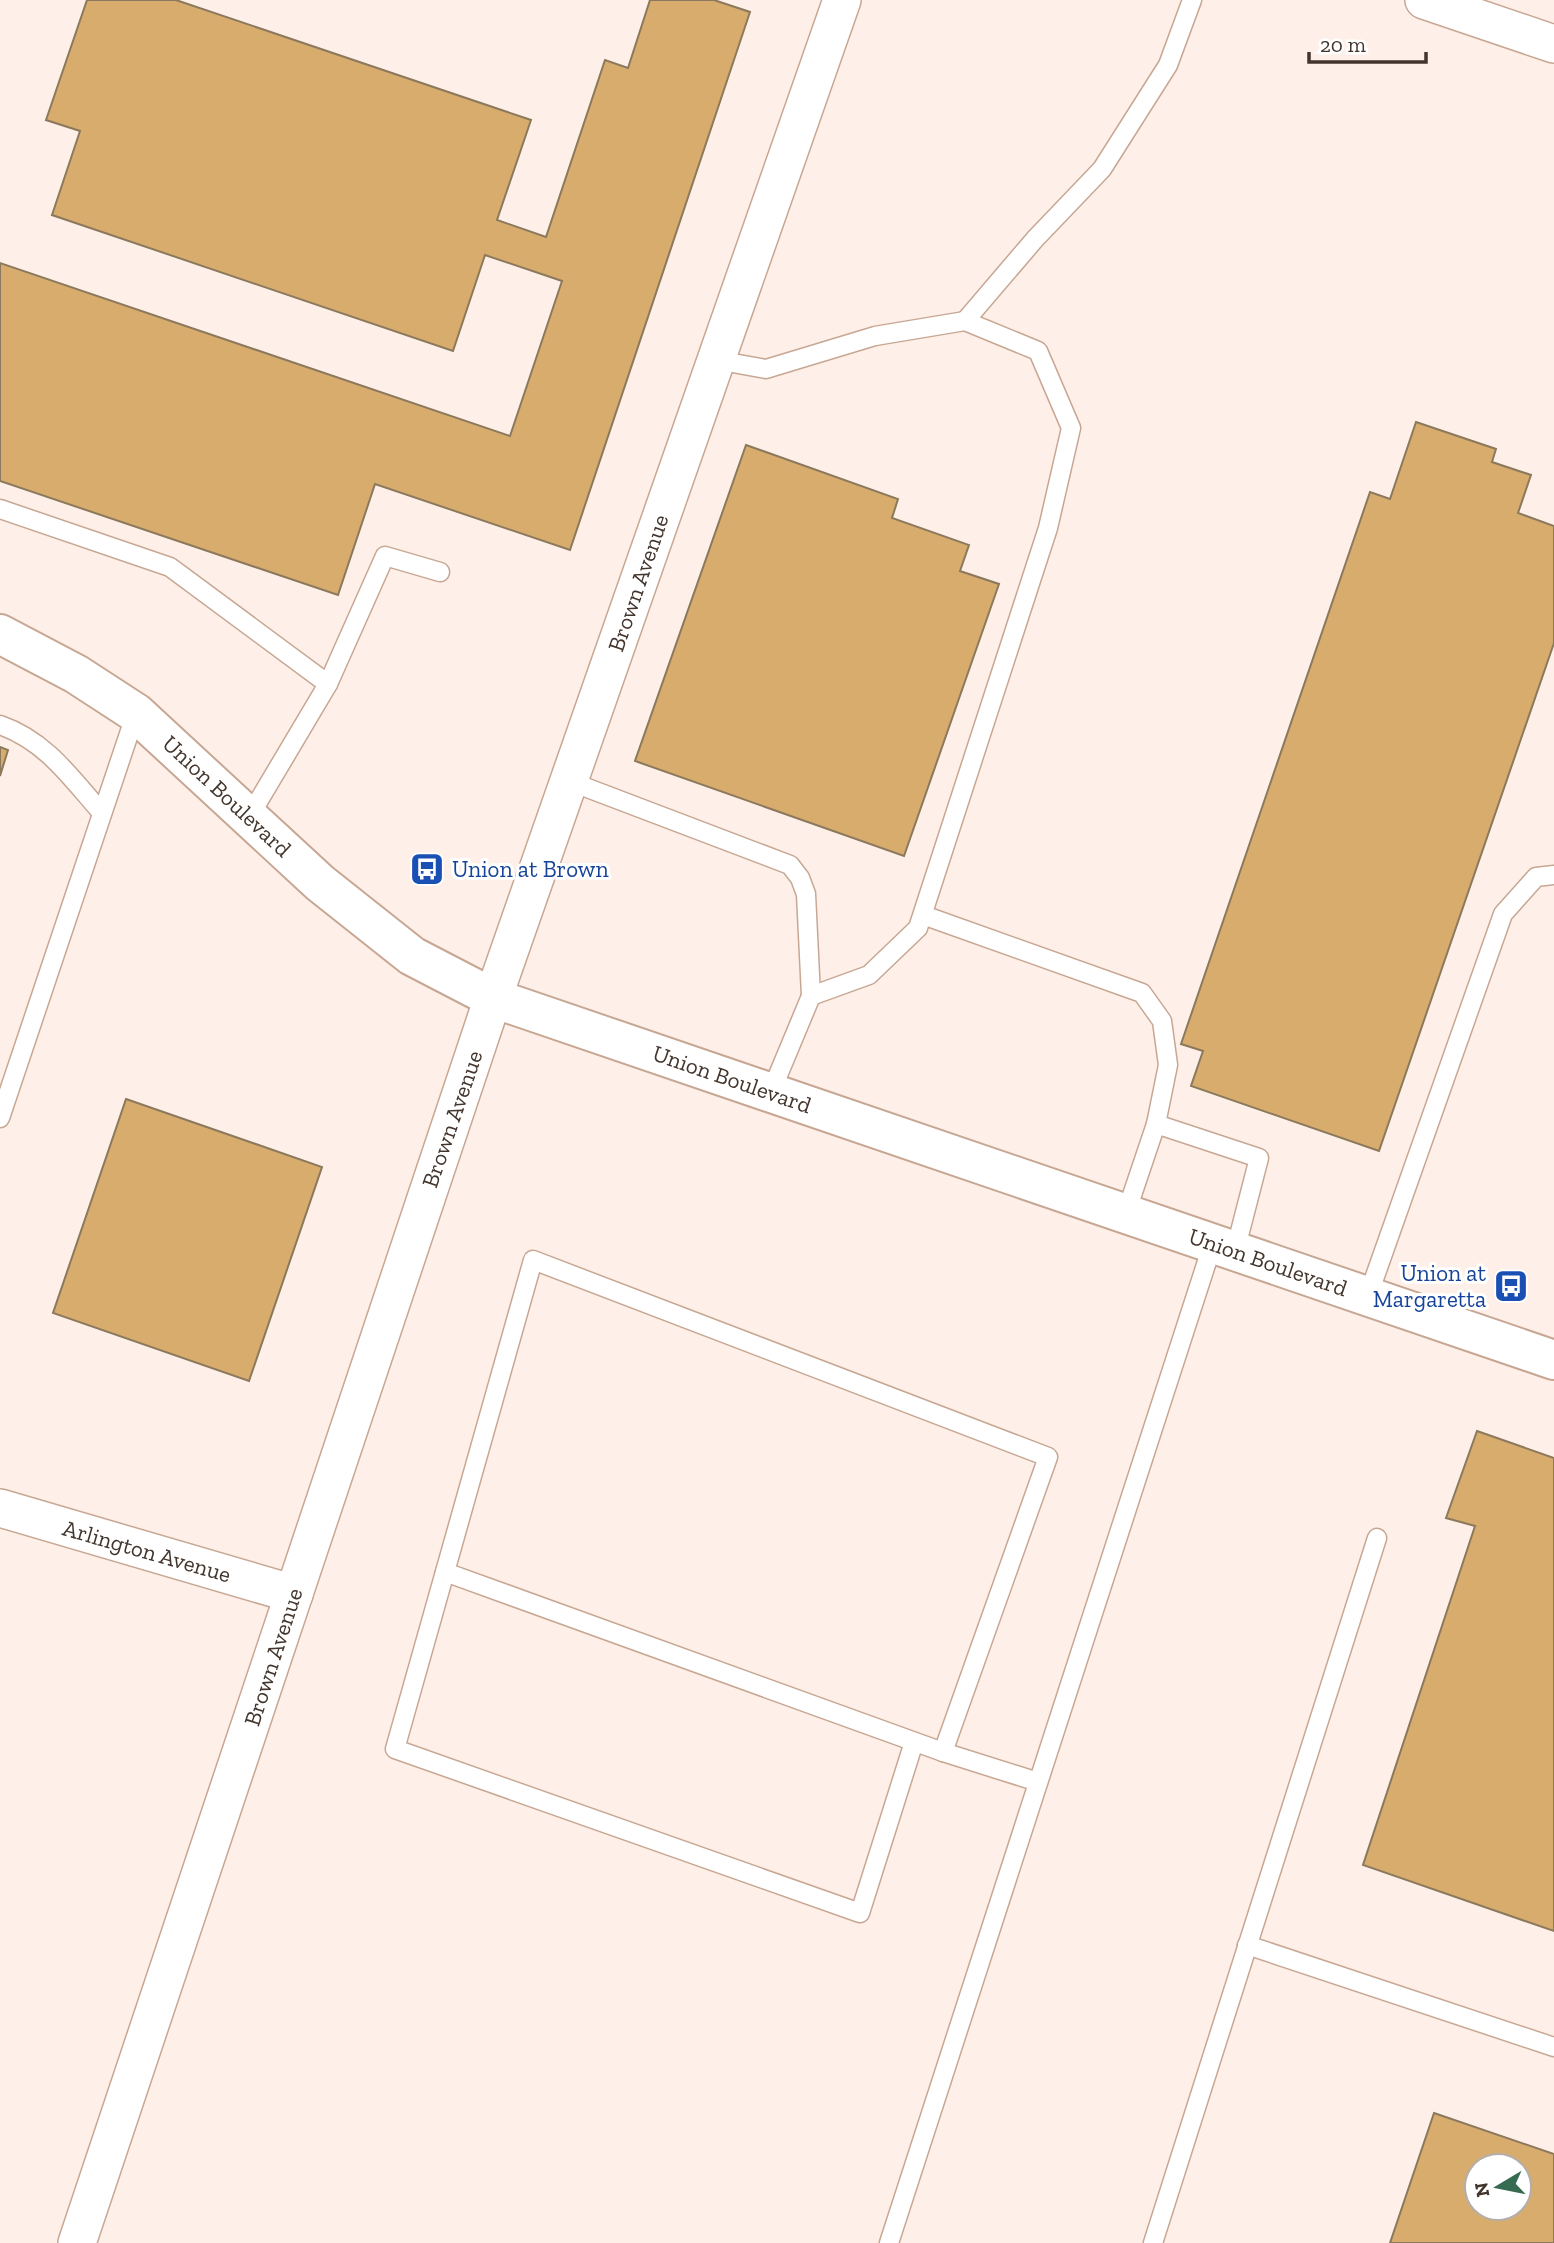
<svg xmlns="http://www.w3.org/2000/svg" width="1554" height="2243" viewBox="0 0 1554 2243" font-family="'Zilla Slab',serif">
<style>
.building{fill:#d7ac6d;stroke:#8c795d;stroke-width:2;fill-rule:evenodd}
.lines{fill:none;stroke-linecap:round;stroke-linejoin:round}
.lane-casing{stroke:#c7a793;stroke-width:21}
.street-casing{stroke:#c7a793;stroke-width:40}
.secondary-casing{stroke:#c7a793;stroke-width:42}
.lane{stroke:#fff;stroke-width:18}
.street{stroke:#fff;stroke-width:37}
.secondary{stroke:#fff;stroke-width:38}
.labels{text-anchor:middle;stroke-width:6;stroke-linejoin:round;paint-order:stroke}
.street-label{font-size:23px;fill:#42352d;stroke:#fff}
.transit-label{font-size:23px;fill:#164399;stroke:#fff;text-anchor:start}
</style>
<rect width="100%" height="100%" fill="#fef0e8"/>
<!-- building -->
<g class="building">
<path d="M87,0H176L531,120L497,220L546,237L605,60L628,68L650,0H714L750,12L570,550L375,484L338,595L0,481V263L510,436L562,281L485,255L453,351L52,215L80,131L46,120Z"/>
<path d="M1416,422L1496,449L1492,462L1531,475L1518,513L1554,526V643L1379,1151L1191,1086L1203,1051L1181,1044L1370,492L1390,499Z"/>
<path d="M746,445L898,499L892,518L969,545L960,571L999,584L904,856L635,761Z"/>
<path d="M0,747L8,750L0,776Z"/>
<path d="M126,1099L322,1167L249,1381L53,1313Z"/>
<path d="M1477,1431L1554,1458V1931L1363,1865L1475,1526L1446,1518Z"/>
<path d="M1434,2113L1554,2154V2243H1390ZM1477,2166H1519V2208H1477Z"/>
</g>
<g class="lines">
<!-- lane casing -->
<g class="lane-casing">
<g id="lane">
<path d="M965,321L1035,239L1102,169L1168,65L1192,0"/>
<path d="M716,360L766,369L875,336L965,321L1038,351L1071,428L1048,528L918,928L869,975L811,996"/>
<path d="M0,509L170,567L328,684L249,817"/>
<path d="M328,684L385,556L440,572"/>
<path d="M0,725C46,741 71,778 102,813"/>
<path d="M569,781L790,865L800,878L806,894L811,996L771,1092"/>
<path d="M923,915L1142,993L1162,1021L1168,1065L1156,1124"/>
<path d="M0,1118L136,713"/>
<path d="M1126,1213L1156,1124L1259,1158L1235,1251"/>
<path d="M1368,1296L1503,914L1536,877L1554,875"/>
<path d="M445,1572L943,1752L1038,1782"/>
<path d="M914,1742L860,1913L395,1749L533,1260L1048,1457L943,1752"/>
<path d="M1247,1945L1554,2047"/>
<path d="M889,2243L1213,1243"/>
<path d="M1153,2243L1377,1538"/>
</g>
</g>
<!-- street casing -->
<g class="street-casing">
<g id="street">
<path d="M1424,0L1554,44"/>
<path d="M0,1508L294,1594"/>
<path d="M77,2243L493,998L842,0"/>
</g>
</g>
<!-- secondary casing -->
<g class="secondary-casing">
<path id="secondary" d="M0,634L76,674L136,713L320,883L412,956L493,998L1554,1360"/>
</g>
<!-- lane -->
<use href="#lane" class="lane"/>
<!-- street -->
<use href="#street" class="street"/>
<!-- secondary -->
<use href="#secondary" class="secondary"/>
</g>
<!-- icons -->
<defs>
<g id="bus-square" transform="scale(1.75)"><rect x="-9" y="-9" width="18" height="18" rx="4" fill="#1a4fb4" stroke="#fff"/><path d="M-5-6H5V4H4V6H2V4H-2V6H-4V4H-5ZM-3.5-4V0h7V-4ZM-3.5 1.2v1.5H-2V1.2ZM2 1.2v1.5H3.5V1.2Z" fill="#fff"/></g>
</defs>
<g fill-rule="evenodd">
<use href="#bus-square" x="427" y="869"/>
<use href="#bus-square" x="1511" y="1286"/>
</g>
<g class="labels">
<!-- street labels -->
<g class="street-label">
<text transform="translate(638 583) rotate(-71)" y="8">Brown Avenue</text>
<text transform="translate(227 796) rotate(43)" y="8">Union Boulevard</text>
<text transform="translate(732 1079) rotate(19)" y="8">Union Boulevard</text>
<text transform="translate(452 1119) rotate(-71)" y="8">Brown Avenue</text>
<text transform="translate(1268 1262) rotate(19)" y="8">Union Boulevard</text>
<text transform="translate(147 1551) rotate(16)" y="8">Arlington Avenue</text>
<text transform="translate(273 1657) rotate(-72)" y="8">Brown Avenue</text>
</g>
<!-- transit labels -->
<g class="transit-label">
<text x="452" y="877">Union at Brown</text>
<text x="1486" y="1281" text-anchor="end">Union at<tspan x="1486" dy="26">Margaretta</tspan></text>
</g>
</g>
<!-- north arrow -->
<g transform="translate(1498 2187) rotate(260)"><circle r="33" fill="#ffffff" stroke="#b3aeab" stroke-width="2"/>
<path d="M0-5L12 26L0 18L-12 26Z" fill="#356b51"/>
<text y="-10" font-size="19" font-weight="bold" text-anchor="middle" fill="#42352d">N</text>
</g>
<!-- scale -->
<path d="M1309 52v10h117v-10" fill="none" stroke="#42352d" stroke-width="3.5"/>
<text x="1320" y="52" font-size="21" fill="#42352d" stroke="#ffffff" stroke-width="5" paint-order="stroke">20 m</text>
</svg>
